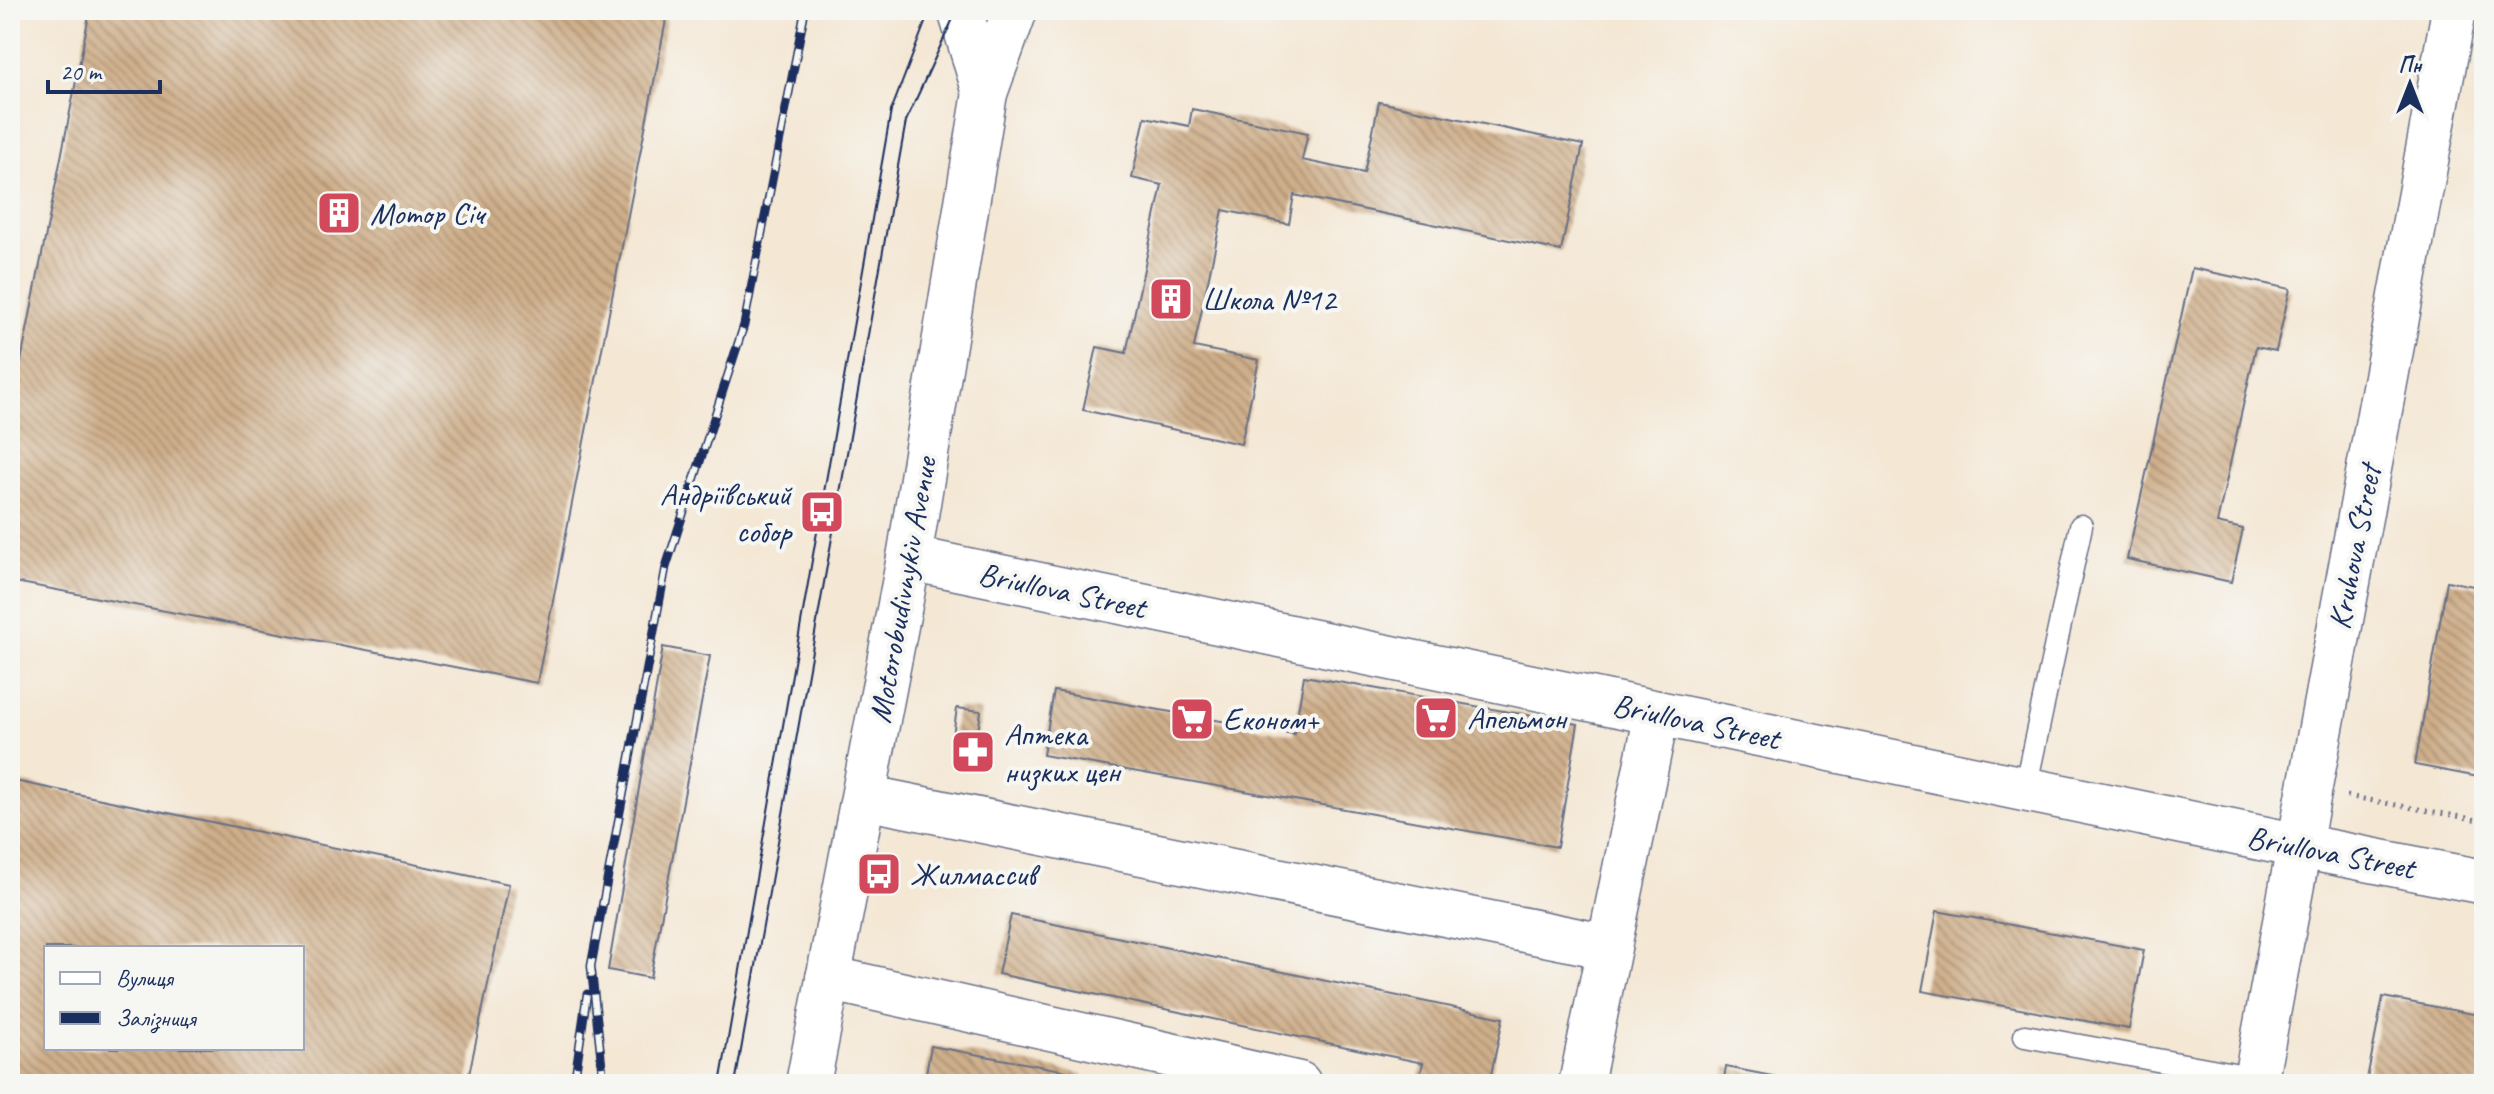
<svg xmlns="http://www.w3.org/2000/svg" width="2494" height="1094" viewBox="0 0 2494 1094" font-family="Caveat,sans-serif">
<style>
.building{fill:url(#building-back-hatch);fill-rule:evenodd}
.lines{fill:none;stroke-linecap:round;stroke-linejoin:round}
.lane-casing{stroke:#676f87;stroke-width:25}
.street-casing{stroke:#676f87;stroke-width:47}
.secondary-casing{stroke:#676f87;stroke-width:47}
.path{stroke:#676f87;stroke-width:5;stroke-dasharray:2 6;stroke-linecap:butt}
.lane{stroke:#fff;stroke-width:22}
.street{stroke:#fff;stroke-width:44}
.secondary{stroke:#fff;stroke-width:44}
.tram{stroke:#1b2f5e;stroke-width:2}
.rail-casing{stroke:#1b2f5e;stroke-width:9}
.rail{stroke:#f6f6f2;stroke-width:6;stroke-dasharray:18;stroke-linecap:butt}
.labels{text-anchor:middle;stroke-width:8;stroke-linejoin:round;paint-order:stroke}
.poi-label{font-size:32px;fill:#1b2f5e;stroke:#f6f6f2;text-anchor:start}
.street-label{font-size:32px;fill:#1b2f5e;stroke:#f6f6f2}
</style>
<defs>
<pattern id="building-back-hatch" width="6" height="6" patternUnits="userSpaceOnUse" patternTransform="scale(2)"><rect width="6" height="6" fill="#cfaf8a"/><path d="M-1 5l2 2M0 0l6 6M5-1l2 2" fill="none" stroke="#a78f74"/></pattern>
</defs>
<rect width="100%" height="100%" fill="#f6f6f2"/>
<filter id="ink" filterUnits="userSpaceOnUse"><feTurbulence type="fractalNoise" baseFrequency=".0125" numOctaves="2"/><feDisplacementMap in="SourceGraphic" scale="16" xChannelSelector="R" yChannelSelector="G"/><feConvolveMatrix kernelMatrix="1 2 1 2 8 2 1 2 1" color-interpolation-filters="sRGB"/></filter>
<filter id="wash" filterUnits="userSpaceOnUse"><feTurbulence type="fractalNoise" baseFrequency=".006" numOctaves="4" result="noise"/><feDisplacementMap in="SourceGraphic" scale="32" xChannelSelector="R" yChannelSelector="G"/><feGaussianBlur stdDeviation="1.8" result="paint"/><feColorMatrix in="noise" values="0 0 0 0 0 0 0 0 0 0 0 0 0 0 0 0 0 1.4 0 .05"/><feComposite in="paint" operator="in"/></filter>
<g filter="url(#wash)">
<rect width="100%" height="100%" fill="#f4e7d4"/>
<g id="blocks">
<!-- building -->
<g class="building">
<path d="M90,10H668L537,683L10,581V417Z"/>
<path d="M1379,102L1583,145L1561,251L1294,195L1289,224L1223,210L1194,347L1259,360L1241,444L1083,410L1097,347L1126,353L1162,185L1132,178L1145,117L1189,126L1192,109L1308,133L1302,160L1364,173Z"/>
<path d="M2192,268L2290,289L2276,351L2256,347L2217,523L2243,529L2231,582L2127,559Z"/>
<path d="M2447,581L2484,588V778L2415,765Z"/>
<path d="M663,647L710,656L650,978L608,970Z"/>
<path d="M1304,676L1578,724L1557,847L1043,755L1054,691L1294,734Z"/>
<path d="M957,708L981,711L977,740L953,736Z"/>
<path d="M10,780L509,884L467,1084H10ZM46,948H302V1048H46Z"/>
<path d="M1937,911L2144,950L2129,1029L1922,991Z"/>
<path d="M1011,915L1503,1018L1489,1084H1418L1423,1063L998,974Z"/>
<path d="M2383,997L2484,1016V1084H2366Z"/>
<path d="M931,1046L1083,1074L1081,1084H924Z"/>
<path d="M1726,1067L1808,1083V1084H1723Z"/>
</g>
</g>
</g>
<g filter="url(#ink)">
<use href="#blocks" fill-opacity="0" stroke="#676f87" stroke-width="2"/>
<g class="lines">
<!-- lane casing -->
<g class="lane-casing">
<g id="lane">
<path d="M2025,789L2081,526"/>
<path d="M2025,1036L2256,1078"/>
</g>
</g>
<!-- street casing -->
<g class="street-casing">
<g id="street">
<path d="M864,797L1609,947"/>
<path d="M2299,846L2484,882"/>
<path d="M828,978L1299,1084"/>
<path d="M1581,1084L1657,713"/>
</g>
</g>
<!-- secondary casing -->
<g class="secondary-casing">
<g id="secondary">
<path d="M960,10L985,93"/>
<path d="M909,558L2299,846"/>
<path d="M808,1084L909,558L985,93L1015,10"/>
<path d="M2255,1084L2454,10"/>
</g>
</g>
<!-- path -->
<path class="path" d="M2347,796L2484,821"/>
<!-- lane -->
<use href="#lane" class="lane"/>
<!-- street -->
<use href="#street" class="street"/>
<!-- secondary -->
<use href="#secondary" class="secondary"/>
<!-- tram -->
<g class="tram">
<path d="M720,1084L891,111L930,10"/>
<path d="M735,1084L906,121L957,10"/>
</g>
<!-- rail casing -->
<g class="rail-casing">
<g id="rail">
<path d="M574,1084L587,994"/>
<path d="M604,1084L591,966L600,918L666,567L744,325L805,10"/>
</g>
</g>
<!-- rail -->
<use href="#rail" class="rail"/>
</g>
</g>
<!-- icons -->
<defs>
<g id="building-square" transform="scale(2.3)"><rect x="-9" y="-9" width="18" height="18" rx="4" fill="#d1495b" stroke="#f6f6f2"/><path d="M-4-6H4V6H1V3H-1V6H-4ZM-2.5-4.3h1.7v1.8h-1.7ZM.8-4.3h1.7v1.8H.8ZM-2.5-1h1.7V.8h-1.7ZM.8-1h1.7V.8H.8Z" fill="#fff"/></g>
<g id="bus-square" transform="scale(2.3)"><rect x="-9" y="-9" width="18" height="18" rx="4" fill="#d1495b" stroke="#f6f6f2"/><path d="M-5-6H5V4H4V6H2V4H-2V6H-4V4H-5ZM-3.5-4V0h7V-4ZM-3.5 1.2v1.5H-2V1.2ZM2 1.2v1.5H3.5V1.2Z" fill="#fff"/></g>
<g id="supermarket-square" transform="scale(2.3)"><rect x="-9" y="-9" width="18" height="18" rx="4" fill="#d1495b" stroke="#f6f6f2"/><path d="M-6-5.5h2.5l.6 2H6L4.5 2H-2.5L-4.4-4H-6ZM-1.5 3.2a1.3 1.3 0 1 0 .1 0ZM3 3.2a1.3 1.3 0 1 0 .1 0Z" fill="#fff"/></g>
<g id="pharmacy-square" transform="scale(2.3)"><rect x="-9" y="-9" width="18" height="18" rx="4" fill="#d1495b" stroke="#f6f6f2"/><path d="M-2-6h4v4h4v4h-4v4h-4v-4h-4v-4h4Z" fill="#fff"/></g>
</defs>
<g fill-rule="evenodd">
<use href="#building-square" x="339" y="213"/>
<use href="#building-square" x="1171" y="299"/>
<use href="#bus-square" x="822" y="512"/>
<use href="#supermarket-square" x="1436" y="718"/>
<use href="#supermarket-square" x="1192" y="719"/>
<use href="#pharmacy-square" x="973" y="752"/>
<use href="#bus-square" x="879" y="874"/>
</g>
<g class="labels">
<!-- poi labels -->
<g class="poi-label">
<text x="370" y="224">Мотор Січ</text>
<text x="1202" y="310">Школа №12</text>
<text x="791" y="505" text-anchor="end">Андріївський<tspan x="791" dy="37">собор</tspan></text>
<text x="1467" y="729">Апельмон</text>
<text x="1223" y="730">Економ+</text>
<text x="1004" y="745">Аптека<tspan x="1004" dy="37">низких цен</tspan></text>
<text x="910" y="885">Жилмассив</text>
</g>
<!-- street labels -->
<g class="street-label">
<text transform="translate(2354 547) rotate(-79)" y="11">Kruhova Street</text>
<text transform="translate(902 590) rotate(-80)" y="11">Motorobudivnykiv Avenue</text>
<text transform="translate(1062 590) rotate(12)" y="11">Briullova Street</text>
<text transform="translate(1696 721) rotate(12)" y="11">Briullova Street</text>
<text transform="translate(2331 852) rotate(11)" y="11">Briullova Street</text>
</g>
</g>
<!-- margin -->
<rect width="2494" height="1094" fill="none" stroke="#f6f6f2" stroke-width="40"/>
<!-- legend -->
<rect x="44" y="946" width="260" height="104" fill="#f6f6f2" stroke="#9ea6b7" stroke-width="2"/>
<rect x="60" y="972" width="40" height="12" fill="#ffffff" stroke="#9ea6b7" stroke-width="2"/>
<text x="116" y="986" font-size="24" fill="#1b2f5e">Вулиця</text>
<rect x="60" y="1012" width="40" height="12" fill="#1b2f5e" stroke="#9ea6b7" stroke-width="2"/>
<text x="116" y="1026" font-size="24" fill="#1b2f5e">Залізниця</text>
<!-- north arrow -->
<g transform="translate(2410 84)" stroke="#f6f6f2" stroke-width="6" paint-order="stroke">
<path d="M0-6L14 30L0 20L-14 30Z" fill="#1b2f5e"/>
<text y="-12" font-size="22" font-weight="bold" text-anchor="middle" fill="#1b2f5e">Пн</text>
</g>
<!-- scale -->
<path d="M48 80v12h112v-12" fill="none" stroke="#1b2f5e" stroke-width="4"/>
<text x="60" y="80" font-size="24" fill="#1b2f5e" stroke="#f6f6f2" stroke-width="6" paint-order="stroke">20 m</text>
</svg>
